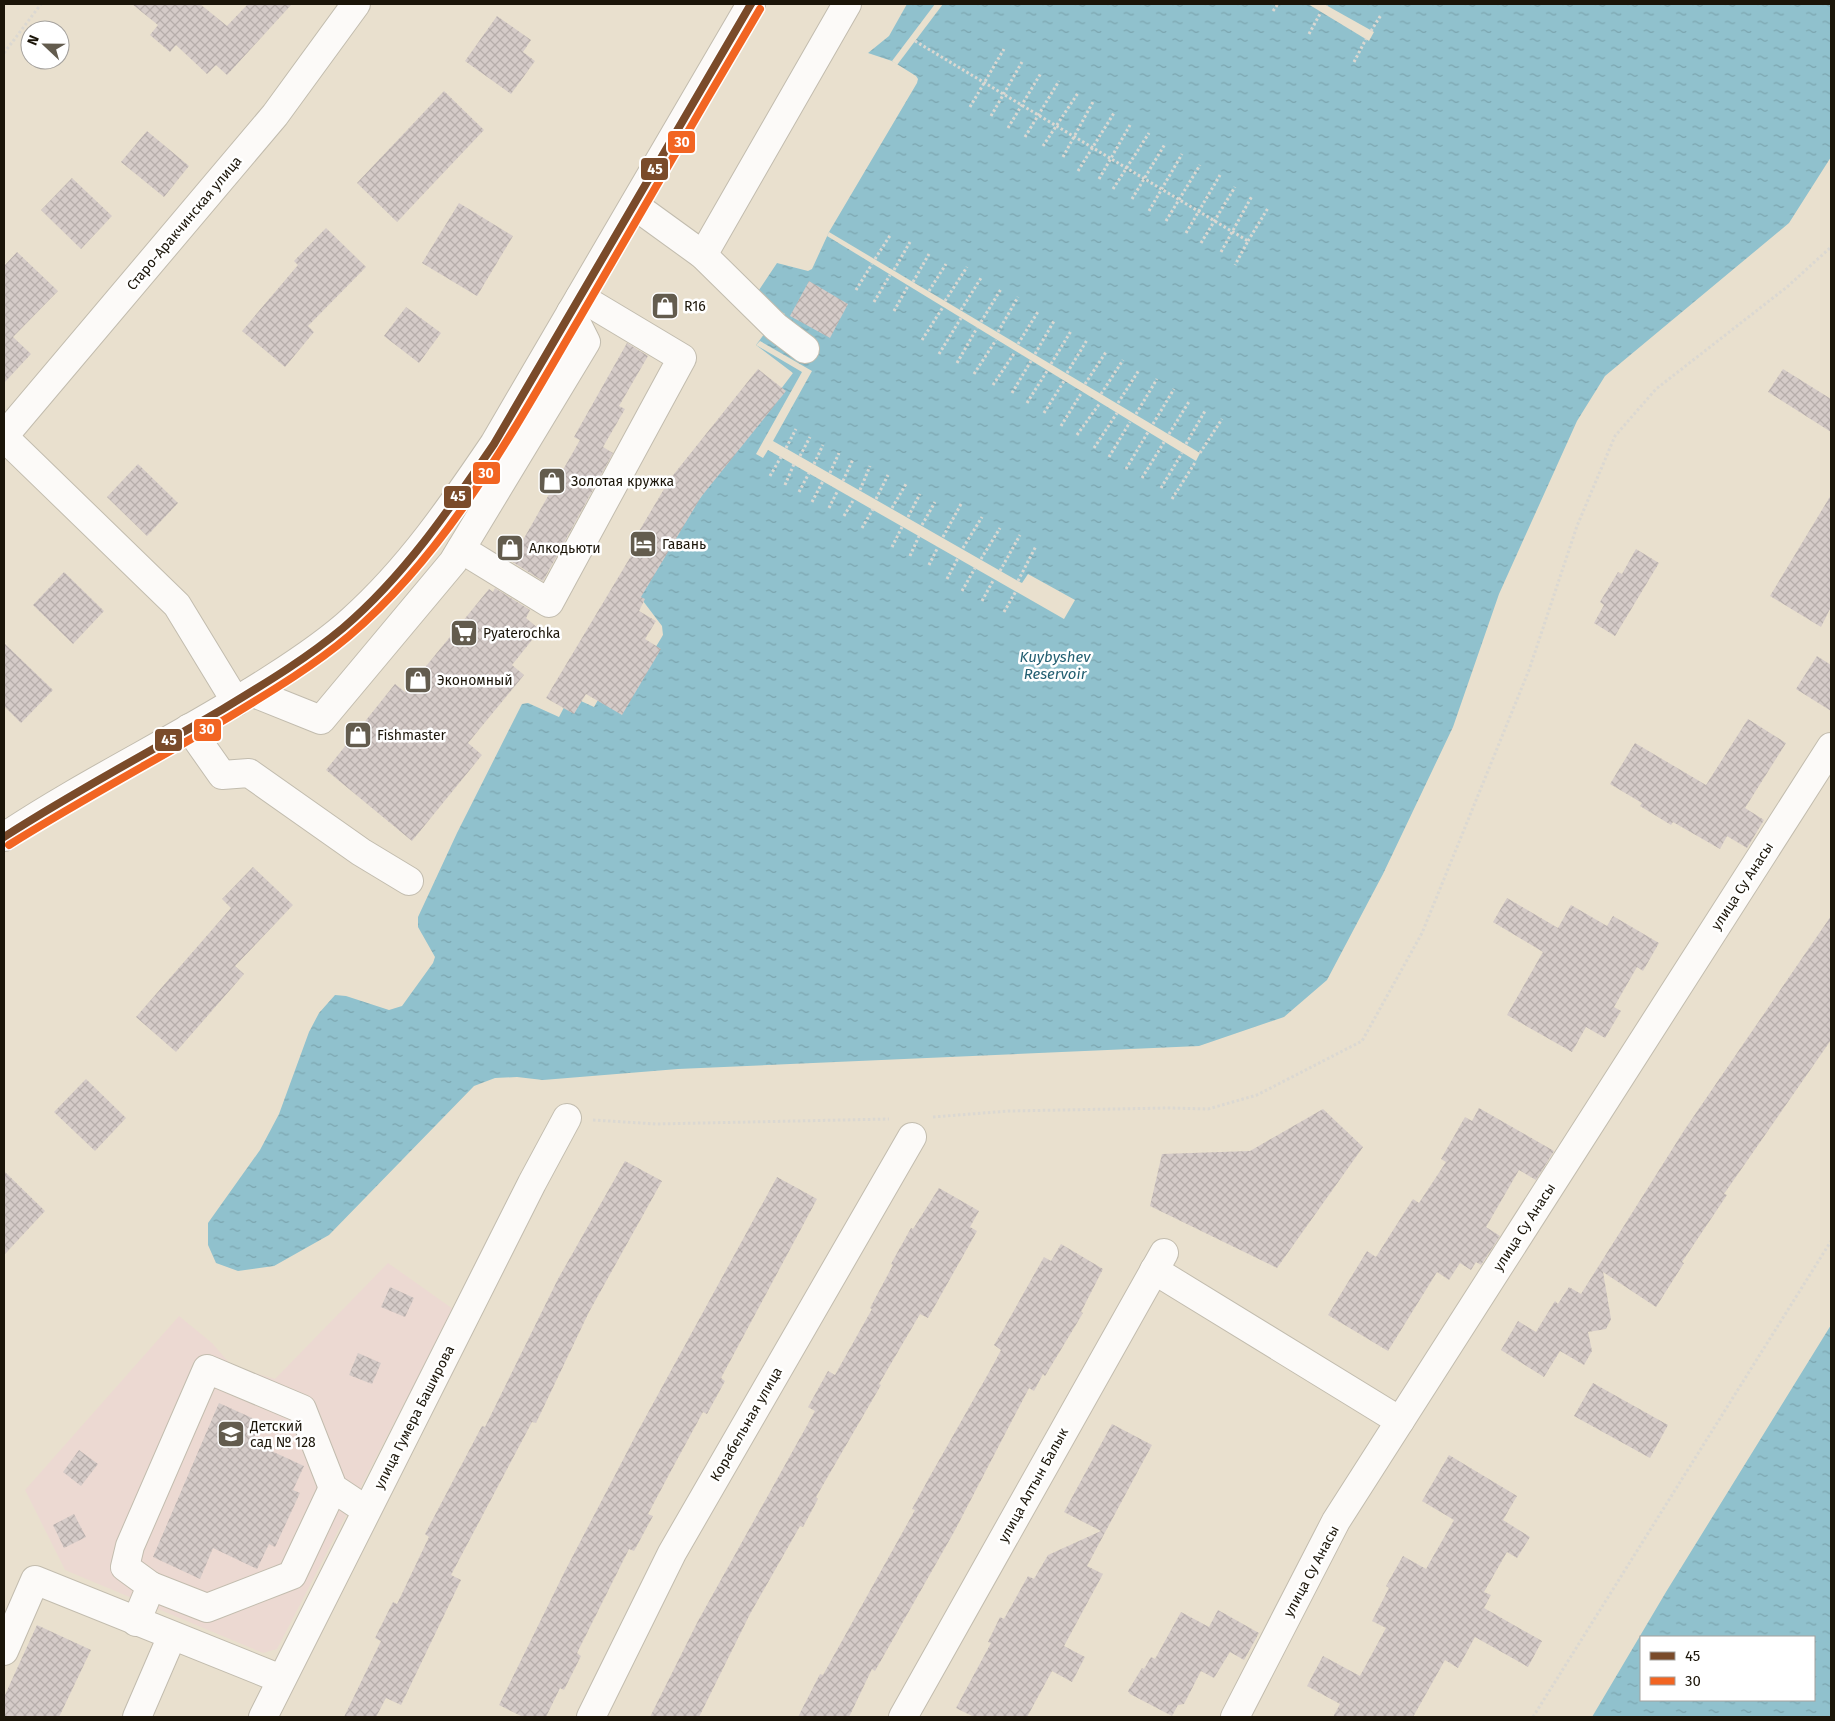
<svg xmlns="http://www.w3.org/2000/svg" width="1835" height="1721" viewBox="0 0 1835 1721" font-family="'Fira Sans',sans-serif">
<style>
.education{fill:#ecd9d2}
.water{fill:url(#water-ripples);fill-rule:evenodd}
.pier{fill:#e9e0ce}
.building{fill:url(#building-cross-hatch)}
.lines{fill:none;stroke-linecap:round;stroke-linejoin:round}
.minor-casing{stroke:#c2bcae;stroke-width:30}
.major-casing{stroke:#c2bcae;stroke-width:30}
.path{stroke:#dbd8d2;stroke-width:3;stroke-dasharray:2.5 2.5;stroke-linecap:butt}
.minor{stroke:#fcfaf8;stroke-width:28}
.major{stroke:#fcfaf8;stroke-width:28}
.bus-1-casing{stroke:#fff;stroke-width:11}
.bus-2-casing{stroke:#fff;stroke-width:11}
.bus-1{stroke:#7a4b2a;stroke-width:8}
.bus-2{stroke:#f26522;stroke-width:8}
.labels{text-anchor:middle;stroke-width:5;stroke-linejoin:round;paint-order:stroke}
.street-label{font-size:14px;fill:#1b1509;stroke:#fff}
.poi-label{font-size:14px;fill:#1b1509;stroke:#fff;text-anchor:start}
.water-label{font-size:15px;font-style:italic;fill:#235f71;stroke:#fff}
.line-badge{stroke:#fff;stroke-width:2}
.badge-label{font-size:14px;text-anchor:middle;font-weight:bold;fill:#fff}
</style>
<defs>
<pattern id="water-ripples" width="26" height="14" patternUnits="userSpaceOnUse" patternTransform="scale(1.25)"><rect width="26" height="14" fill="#90c1cd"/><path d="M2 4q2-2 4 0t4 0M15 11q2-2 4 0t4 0" fill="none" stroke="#7ca5af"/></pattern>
<pattern id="building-cross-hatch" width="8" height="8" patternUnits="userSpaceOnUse" patternTransform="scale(1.25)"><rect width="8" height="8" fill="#d5cbc8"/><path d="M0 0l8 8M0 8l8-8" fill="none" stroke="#b6adaa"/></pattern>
</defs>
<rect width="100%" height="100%" fill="#e9e0ce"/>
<!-- education -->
<path class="education" d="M388,1263L453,1309L277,1649L263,1653L65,1570L25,1490L179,1316L212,1343L232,1366L275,1379Z"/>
<!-- water -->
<g class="water">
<path d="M907,4H1831V157L1789,223L1605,376L1577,421L1499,594L1453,727L1383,874L1327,980L1284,1017L1199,1046L678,1069L543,1080L517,1077L495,1078L474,1086L329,1235L274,1266L238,1271L216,1263L208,1245V1223L260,1150L279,1114L309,1032L319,1013L335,995L346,996L389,1010L402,1006L433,963L435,957L418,927V917L457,833L522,704L528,703L559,717L570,696L594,707L598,700L639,675L663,635L662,626L640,597L642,587L710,483L793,373L756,345L765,333L780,323L785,314L758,298L757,293L777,263L808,271L812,269L829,232L917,83L918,79L916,76L892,61L868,53L889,36Z"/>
<path d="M1831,1325V1717H1592L1666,1592ZM1641,1637H1814V1700H1641Z"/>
</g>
<!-- pier -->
<g class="pier">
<path d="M935,4H943L897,65L892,61Z"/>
<path d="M1308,4H1324L1374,32L1369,41Z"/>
<path d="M829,232L1200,453L1196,461L827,236Z"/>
<path d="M760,341L812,371L773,441L1018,581L1022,583L1028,574L1075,600L1064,619L768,450L763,458L756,454L802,372L756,345Z"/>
</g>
<!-- building -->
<g class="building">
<path d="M132,4H200L227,26L248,4H292L227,75L216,65L207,74L176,45L170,52L150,35L158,25Z"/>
<path d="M497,16L531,40L523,52L535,61L511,94L465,61Z"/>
<path d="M444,91L484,130L397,222L357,183Z"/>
<path d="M147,131L189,166L164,197L121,162Z"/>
<path d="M72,178L112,216L81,249L41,210Z"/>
<path d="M459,203L513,236L477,296L422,263Z"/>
<path d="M326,228L366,267L308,326L314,332L285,367L242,331L298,265L294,261Z"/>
<path d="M17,252L58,291L13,337L31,354L4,383V266Z"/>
<path d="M809,281L848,304L830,338L790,316Z"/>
<path d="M406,307L441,333L419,363L384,336Z"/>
<path d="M627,343L648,356L619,406L625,409L603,447L613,453L543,581L511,561L580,440L574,437Z"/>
<path d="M758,369L786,391L701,497L641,597L645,599L639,611L656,621L645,639L661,649L622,715L586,694L574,714L546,698L640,541L635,538L670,479Z"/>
<path d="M1783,369L1831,399V432L1768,392Z"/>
<path d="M138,464L178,503L147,536L107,497Z"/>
<path d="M1831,495V607L1821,627L1770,596Z"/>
<path d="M1636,549L1659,563L1615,636L1594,623L1604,605L1600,602L1618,572L1622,574Z"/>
<path d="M64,572L104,611L73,644L33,605Z"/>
<path d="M495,588L530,610L526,618L540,630L512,665L524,675L468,743L482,755L412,841L326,770L395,684L405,692L489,589L493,592Z"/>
<path d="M4,643L53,690L21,723L4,706Z"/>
<path d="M1817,656L1831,665V711L1796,689Z"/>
<path d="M1748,719L1786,743L1745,808L1764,820L1747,848L1727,836L1720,849L1673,822L1671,825L1640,806L1642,803L1610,784L1635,743L1706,785Z"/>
<path d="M253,867L293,905L235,966L244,974L176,1052L136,1017L231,908L222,899Z"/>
<path d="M1507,898L1558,928L1571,905L1607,926L1613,916L1659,943L1643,971L1637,967L1614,1007L1621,1011L1605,1038L1586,1027L1572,1052L1507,1015L1543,952L1493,922Z"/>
<path d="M1831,916V1040L1724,1194L1727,1195L1682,1262L1684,1263L1656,1307L1603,1272L1611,1319L1606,1329L1588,1332L1592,1351L1584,1365L1560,1351L1544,1377L1501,1350L1518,1321L1536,1332L1555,1301L1558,1304L1569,1287L1581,1294L1685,1129Z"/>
<path d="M86,1079L126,1118L95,1151L54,1112Z"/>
<path d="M1479,1108L1554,1151L1536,1180L1519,1170L1486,1227L1500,1236L1481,1265L1476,1262L1471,1270L1460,1263L1449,1280L1437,1272L1388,1351L1328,1315L1367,1251L1376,1257L1413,1199L1419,1203L1446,1162L1441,1159L1465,1117L1472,1121Z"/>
<path d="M1323,1109L1363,1147L1277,1268L1150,1206L1162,1154L1250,1151Z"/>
<path d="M625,1161L662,1181L589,1312L536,1423L532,1422L451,1575L461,1580L401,1705L386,1698L376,1717H344L381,1641L375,1638L393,1602L397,1604L429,1537L425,1534L482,1426L485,1427L558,1279Z"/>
<path d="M4,1171L45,1211L4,1255Z"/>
<path d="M777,1177L817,1199L721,1378L725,1381L707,1414L703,1412L672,1469L648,1514L653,1516L634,1551L629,1549L577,1653L581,1656L564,1690L560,1688L546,1717H523L499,1705L565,1571L638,1431Z"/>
<path d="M939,1188L979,1211L970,1227L977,1231L928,1318L920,1314L879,1384L881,1385L816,1497L818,1499L803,1527L800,1526L750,1614L699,1717H650L698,1621L815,1411L808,1407L828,1371L835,1375L872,1309L870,1308L893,1265L891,1264L911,1228L913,1229Z"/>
<path d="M1061,1244L1103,1269L1081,1312L1083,1313L1045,1376L1043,1374L1034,1391L1029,1388L954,1532L875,1671L872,1669L849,1717H798L820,1674L823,1675L915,1510L912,1509L929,1478L992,1367L1001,1350L994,1345L1003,1330L1044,1257L1051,1261Z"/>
<path d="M390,1287L414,1298L405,1317L381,1307Z"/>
<path d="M358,1353L381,1363L372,1384L349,1375Z"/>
<path d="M1593,1383L1668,1425L1650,1458L1574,1416Z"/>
<path d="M219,1403L261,1422L252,1442L304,1466L293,1490L300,1493L275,1547L269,1544L257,1569L213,1548L200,1579L153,1557Z"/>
<path d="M1112,1424L1152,1445L1087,1566L1103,1574L1064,1646L1085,1657L1072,1682L1052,1671L1027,1717H974L956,1708L991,1643L988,1642L1000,1617L1004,1619L1028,1576L1034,1579L1048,1555L1101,1531L1064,1512Z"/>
<path d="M79,1450L98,1464L81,1486L63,1472Z"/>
<path d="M1449,1455L1517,1496L1503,1520L1530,1537L1517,1558L1507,1552L1484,1592L1491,1595L1484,1608L1542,1641L1528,1667L1475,1637L1458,1668L1445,1660L1413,1717H1333L1340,1704L1307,1686L1323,1656L1360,1676L1386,1628L1372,1621L1389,1588L1386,1586L1403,1556L1426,1569L1454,1520L1422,1501Z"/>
<path d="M74,1514L86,1537L64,1548L53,1525Z"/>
<path d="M1218,1610L1259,1633L1244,1660L1230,1652L1214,1678L1201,1671L1184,1704L1178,1705L1172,1716L1130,1694L1128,1691L1142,1668L1144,1669L1151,1657L1155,1659L1181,1612L1209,1627Z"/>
<path d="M37,1625L91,1650L59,1717H4V1697Z"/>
</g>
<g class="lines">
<!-- minor casing -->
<g class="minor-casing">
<g id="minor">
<path d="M634,205L703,255L776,327L805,349"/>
<path d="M703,255L847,4"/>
<path d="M4,436L275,115L356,4"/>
<path d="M4,437L177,605L236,702"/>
<path d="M461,549L549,603L682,358L580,297"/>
<path d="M251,692L321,720L453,562L586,342L571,312"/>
<path d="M189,728L222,775L249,773L361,852L409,881"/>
<path d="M1154,1270L1400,1421"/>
<path d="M151,1586L207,1608L292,1575L333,1488"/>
<path d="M136,1622L151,1586L125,1567L130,1546L207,1369L302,1409L333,1488L366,1510"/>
<path d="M4,1651L35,1580L281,1679"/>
<path d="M137,1717L172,1636"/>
<path d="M263,1717L532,1183L567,1118"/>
<path d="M591,1717L672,1553L912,1137"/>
<path d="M903,1717L1164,1253"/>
<path d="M1235,1717L1336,1521L1831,747"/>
</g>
</g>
<!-- major casing -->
<g class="major-casing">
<path id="major" d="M4,837C91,779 186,735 273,678C301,660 328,642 352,620C409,569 452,506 494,444L751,4"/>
</g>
<!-- path -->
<g class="path">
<path d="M1326,5L1327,4"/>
<path d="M1273,11L1278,4"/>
<path d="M1371,31L1381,15"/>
<path d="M1309,34L1321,12"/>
<path d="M915,41L1248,241L1235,265"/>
<path d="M4,53L41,4"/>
<path d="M1354,62L1366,39"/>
<path d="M970,107L1004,49"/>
<path d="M991,116L1022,62"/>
<path d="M1008,128L1041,73"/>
<path d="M1025,137L1059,81"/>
<path d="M1043,146L1078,93"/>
<path d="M1063,157L1094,100"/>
<path d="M1078,171L1114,113"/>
<path d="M1099,179L1130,125"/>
<path d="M1113,189L1149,133"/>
<path d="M1132,199L1165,144"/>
<path d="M1149,211L1182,154"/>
<path d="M1166,221L1200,165"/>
<path d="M1186,233L1220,175"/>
<path d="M1248,241L1268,208"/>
<path d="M1201,243L1235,187"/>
<path d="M1221,252L1252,196"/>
<path d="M875,259L891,234"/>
<path d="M894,270L910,242"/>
<path d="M913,282L929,254"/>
<path d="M856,290L872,264"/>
<path d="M929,291L946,264"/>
<path d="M945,301L967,267"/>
<path d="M874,302L890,275"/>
<path d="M961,310L981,278"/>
<path d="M894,311L908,286"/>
<path d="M981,322L1001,289"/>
<path d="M998,332L1018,297"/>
<path d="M922,340L943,307"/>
<path d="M1018,344L1039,310"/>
<path d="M939,354L961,318"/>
<path d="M1035,354L1054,321"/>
<path d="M957,363L977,328"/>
<path d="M1051,364L1071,331"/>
<path d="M1067,373L1087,340"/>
<path d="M974,374L996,340"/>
<path d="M1085,384L1106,352"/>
<path d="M993,385L1015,352"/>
<path d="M1012,393L1031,361"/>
<path d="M1101,394L1123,360"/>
<path d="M1027,403L1047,371"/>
<path d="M1118,403L1139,370"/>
<path d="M1044,413L1064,381"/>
<path d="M1136,414L1157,379"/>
<path d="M1153,424L1174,389"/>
<path d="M1061,426L1082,392"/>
<path d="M1169,434L1190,400"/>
<path d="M1077,435L1100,403"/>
<path d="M1186,444L1205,411"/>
<path d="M786,448L796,429"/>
<path d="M1094,448L1117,413"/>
<path d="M1200,453L1222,419"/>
<path d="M800,456L810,437"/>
<path d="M1109,457L1130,422"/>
<path d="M814,464L823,445"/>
<path d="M1126,469L1148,432"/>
<path d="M830,473L839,453"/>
<path d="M770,476L781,457"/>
<path d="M1142,478L1164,442"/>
<path d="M843,481L853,459"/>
<path d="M785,485L794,464"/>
<path d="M1161,488L1182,453"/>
<path d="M860,490L870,466"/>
<path d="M799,492L809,473"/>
<path d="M876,499L888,475"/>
<path d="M1172,499L1196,461"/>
<path d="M812,502L823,481"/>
<path d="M829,508L838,490"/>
<path d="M892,508L906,484"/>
<path d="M844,516L854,499"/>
<path d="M908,517L920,494"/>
<path d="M922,525L935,502"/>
<path d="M862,528L873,509"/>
<path d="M943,537L961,504"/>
<path d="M892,547L902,527"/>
<path d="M963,548L982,517"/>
<path d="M910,556L919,536"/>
<path d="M981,559L1000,528"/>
<path d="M929,565L938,547"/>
<path d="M1000,571L1020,535"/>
<path d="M947,579L958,558"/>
<path d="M1018,581L1036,546"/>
<path d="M962,591L975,568"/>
<path d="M982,601L994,579"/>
<path d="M1004,612L1016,591"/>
<path d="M933,1117L1009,1111L1168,1108L1208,1109L1257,1095L1362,1041L1422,933L1529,670L1577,526L1615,436L1656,389L1787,287L1831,247"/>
<path d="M593,1120L656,1124L889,1119"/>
<path d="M1533,1717L1831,1241"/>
</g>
<!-- minor -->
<use href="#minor" class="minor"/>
<!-- major -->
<use href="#major" class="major"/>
<!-- bus-1 casing -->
<g class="bus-1-casing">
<path id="bus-1" d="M4,837C75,791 150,752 223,709C264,684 306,659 343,628C404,576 449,510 494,444L751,4"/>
</g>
<!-- bus-2 casing -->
<g class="bus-2-casing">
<path id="bus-2" d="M9,845C81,800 156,760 229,717C270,692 312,667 349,636C449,551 513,431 579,319C639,216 699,112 760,9"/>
</g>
<!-- bus-1 -->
<use href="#bus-1" class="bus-1"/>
<!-- bus-2 -->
<use href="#bus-2" class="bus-2"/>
</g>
<!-- icons -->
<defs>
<g id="shop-square" transform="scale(1.4375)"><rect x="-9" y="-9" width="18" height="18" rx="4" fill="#635c4e" stroke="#fff"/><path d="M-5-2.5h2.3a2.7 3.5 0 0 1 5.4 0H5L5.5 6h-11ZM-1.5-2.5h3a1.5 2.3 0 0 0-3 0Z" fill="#fff"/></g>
<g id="hotel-square" transform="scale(1.4375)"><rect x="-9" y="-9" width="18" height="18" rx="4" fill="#635c4e" stroke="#fff"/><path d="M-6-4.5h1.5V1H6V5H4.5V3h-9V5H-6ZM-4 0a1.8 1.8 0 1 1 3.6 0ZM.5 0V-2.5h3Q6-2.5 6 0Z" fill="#fff"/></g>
<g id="supermarket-square" transform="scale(1.4375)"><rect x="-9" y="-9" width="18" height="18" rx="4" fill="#635c4e" stroke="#fff"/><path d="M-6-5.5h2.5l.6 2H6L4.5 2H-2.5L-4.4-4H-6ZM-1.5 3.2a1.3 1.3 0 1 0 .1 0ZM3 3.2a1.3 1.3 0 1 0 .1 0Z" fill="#fff"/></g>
<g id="school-square" transform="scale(1.4375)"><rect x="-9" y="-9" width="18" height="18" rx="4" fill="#635c4e" stroke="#fff"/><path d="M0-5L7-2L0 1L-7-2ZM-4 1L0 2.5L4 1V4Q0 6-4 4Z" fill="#fff"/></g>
</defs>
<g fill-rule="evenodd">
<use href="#shop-square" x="665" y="306"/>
<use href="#shop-square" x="552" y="481"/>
<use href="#hotel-square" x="643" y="544"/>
<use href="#shop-square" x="510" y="548"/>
<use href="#supermarket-square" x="464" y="633"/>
<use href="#shop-square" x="418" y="680"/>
<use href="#shop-square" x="358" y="735"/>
<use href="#school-square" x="231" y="1434"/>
</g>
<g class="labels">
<!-- street labels -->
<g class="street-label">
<text transform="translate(184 223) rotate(-50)" y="5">Старо-Аракчинская улица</text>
<text transform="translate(1742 886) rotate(-57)" y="5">улица Су Анасы</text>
<text transform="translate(1524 1227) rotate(-57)" y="5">улица Су Анасы</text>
<text transform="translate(414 1417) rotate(-63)" y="5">улица Гумера Баширова</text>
<text transform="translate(746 1424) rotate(-60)" y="5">Корабельная улица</text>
<text transform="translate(1033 1485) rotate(-61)" y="5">улица Алтын Балык</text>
<text transform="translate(1311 1571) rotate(-62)" y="5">улица Су Анасы</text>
</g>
<!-- poi labels -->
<g class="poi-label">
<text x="684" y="311">R16</text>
<text x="571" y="486">Золотая кружка</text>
<text x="662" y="549">Гавань</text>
<text x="529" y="553">Алкодьюти</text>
<text x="483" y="638">Pyaterochka</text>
<text x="437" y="685">Экономный</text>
<text x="377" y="740">Fishmaster</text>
<text x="250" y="1431">Детский<tspan x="250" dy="16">сад № 128</tspan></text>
</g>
<!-- water labels -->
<g class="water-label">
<text x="1055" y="662">Kuybyshev<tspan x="1055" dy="17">Reservoir</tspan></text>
</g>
</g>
<g class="line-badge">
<rect x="667" y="130" width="29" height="24" rx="5" fill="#f26522"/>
<rect x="640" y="157" width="29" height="24" rx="5" fill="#7a4b2a"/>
<rect x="472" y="461" width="29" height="24" rx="5" fill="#f26522"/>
<rect x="443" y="485" width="29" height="24" rx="5" fill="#7a4b2a"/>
<rect x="193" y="718" width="29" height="24" rx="5" fill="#f26522"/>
<rect x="154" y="728" width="29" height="24" rx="5" fill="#7a4b2a"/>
</g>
<g class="badge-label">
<text x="682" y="147">30</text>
<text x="655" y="174">45</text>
<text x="486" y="478">30</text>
<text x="458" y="501">45</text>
<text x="207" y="734">30</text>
<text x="169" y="745">45</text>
</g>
<!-- border -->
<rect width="1835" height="1721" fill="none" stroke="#1b1509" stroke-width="10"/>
<!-- legend -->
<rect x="1640" y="1636" width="175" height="65" fill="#ffffff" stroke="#a4a19d"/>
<rect x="1650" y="1652" width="25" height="8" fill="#7a4b2a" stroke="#a4a19d"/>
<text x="1685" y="1661" font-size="15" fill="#1b1509">45</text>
<rect x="1650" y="1677" width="25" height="8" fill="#f26522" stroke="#a4a19d"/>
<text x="1685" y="1686" font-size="15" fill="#1b1509">30</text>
<!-- north arrow -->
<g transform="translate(45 45) rotate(292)"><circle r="24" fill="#ffffff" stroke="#a4a19d"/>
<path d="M0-4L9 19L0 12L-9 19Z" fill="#635c4e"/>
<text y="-8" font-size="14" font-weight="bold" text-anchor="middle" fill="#1b1509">N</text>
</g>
</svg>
